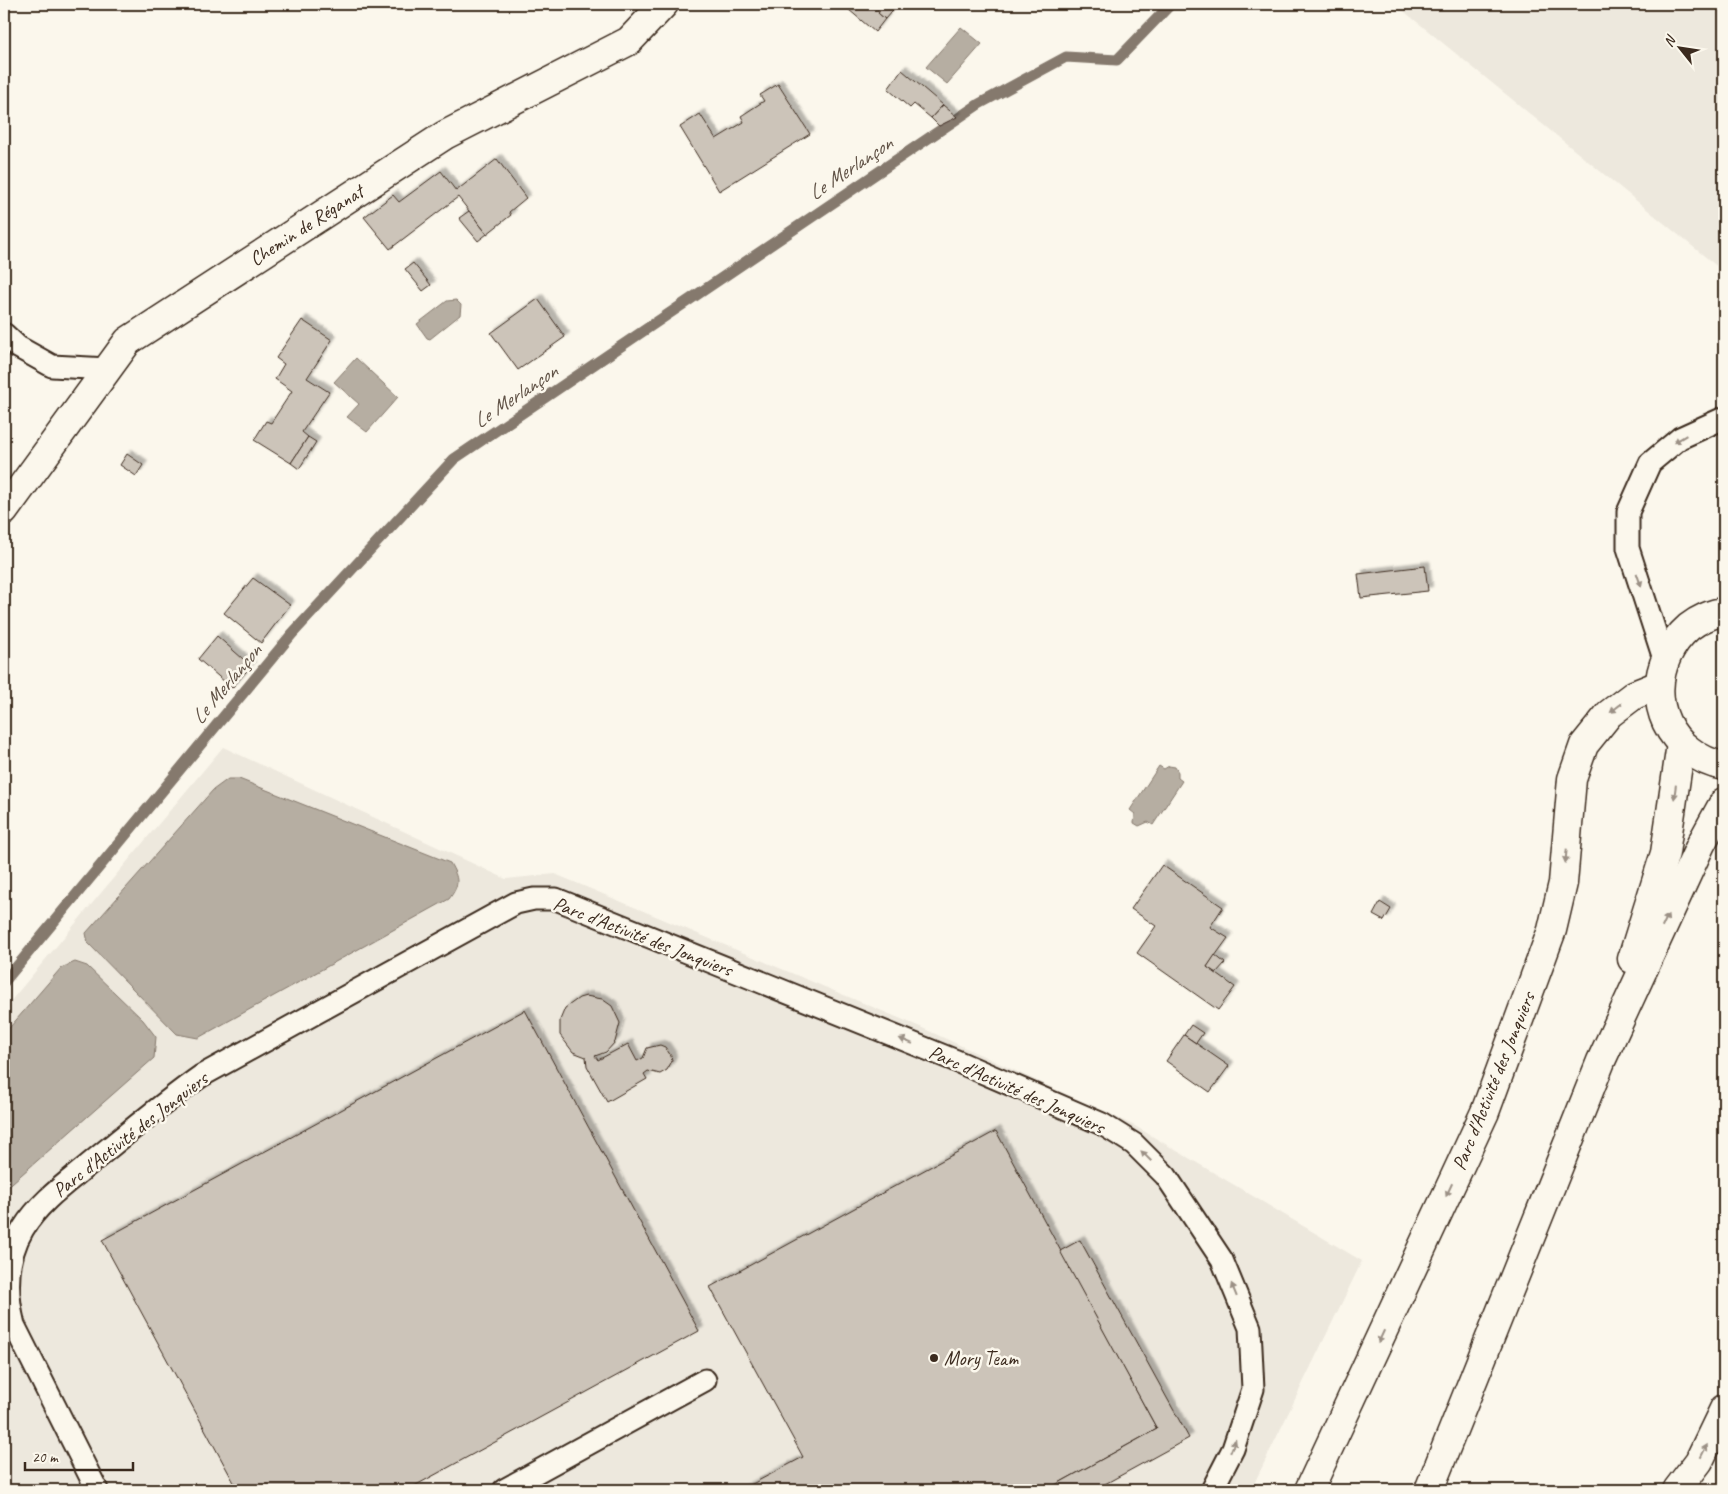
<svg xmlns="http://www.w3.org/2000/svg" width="1728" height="1494" viewBox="0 0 1728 1494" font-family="Caveat,sans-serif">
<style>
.built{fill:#ede8dd}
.water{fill:#b6aea2;stroke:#85796d}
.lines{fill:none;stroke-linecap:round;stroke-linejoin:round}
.stream{stroke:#85796d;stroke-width:11}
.building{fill:#ccc4b9;stroke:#3b2a1e;filter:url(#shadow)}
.service-casing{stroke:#3b2a1e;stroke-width:25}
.minor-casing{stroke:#3b2a1e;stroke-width:31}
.tertiary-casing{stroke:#3b2a1e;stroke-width:31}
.secondary-casing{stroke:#3b2a1e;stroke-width:31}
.service{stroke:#fbf7ec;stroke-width:21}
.minor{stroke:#fbf7ec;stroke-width:28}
.tertiary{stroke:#fbf7ec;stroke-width:28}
.secondary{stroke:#fbf7ec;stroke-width:28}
.oneway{fill:#9b9085}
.poi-dot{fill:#3b2a1e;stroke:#fbf7ec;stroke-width:2}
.labels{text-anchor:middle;stroke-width:5;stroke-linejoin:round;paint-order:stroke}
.street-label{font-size:20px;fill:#3b2a1e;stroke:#fbf7ec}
.poi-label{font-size:20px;fill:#3b2a1e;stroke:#fbf7ec;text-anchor:start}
.water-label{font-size:21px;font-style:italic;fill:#605246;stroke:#fbf7ec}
</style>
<defs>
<filter id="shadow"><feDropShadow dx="4.5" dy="-4.5" stdDeviation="1" flood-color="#0004"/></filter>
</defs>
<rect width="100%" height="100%" fill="#fbf7ec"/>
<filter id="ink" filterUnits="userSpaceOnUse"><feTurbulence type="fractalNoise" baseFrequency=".02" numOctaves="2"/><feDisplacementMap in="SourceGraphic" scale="10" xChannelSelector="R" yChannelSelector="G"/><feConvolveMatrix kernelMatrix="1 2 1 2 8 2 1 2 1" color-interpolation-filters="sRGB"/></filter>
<g filter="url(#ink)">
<!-- built -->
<g class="built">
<path d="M1395,4H1724V272Z"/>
<path d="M223,747L506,879L555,874L918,1026L1135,1126L1362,1261L1251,1490H4V1009Z"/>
</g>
<!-- water -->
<g class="water">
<path d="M961,27L982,44L947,84L926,67Z"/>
<path d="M456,300L461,305L460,315L430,339L427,338L417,324L447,301Z"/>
<path d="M356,358L398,397L367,432L347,417L359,404L334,382Z"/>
<path d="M1159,766L1164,769L1169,766L1175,767L1178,772V778L1182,781L1153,825L1148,822L1139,826L1134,823L1135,814L1130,810Z"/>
<path d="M228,779H239L450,863C459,879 460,884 449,899L198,1038L177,1034L88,943L86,933L213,790Z"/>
<path d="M75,962L87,966L143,1020L156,1037L154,1058L4,1190V1034L61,968Z"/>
</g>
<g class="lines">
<!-- stream -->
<path class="stream" d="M4,982L292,634L454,459L979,104L1066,57L1117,60L1171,4"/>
</g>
<!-- building -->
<g class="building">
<path d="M842,4H887L878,13L885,19L875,32Z"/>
<path d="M887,4H898L885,19L878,13Z"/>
<path d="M902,70L943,105L931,118L914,104L910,108L888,89Z"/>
<path d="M778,84L810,134L719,191L680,127L700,114L716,139L744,122L741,116L764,101L760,95Z"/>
<path d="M943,105L957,117L939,126L931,118Z"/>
<path d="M497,159L526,198L509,212L511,215L487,234L458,197L390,249L364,217L393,195L399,202L441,171L456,191Z"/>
<path d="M469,211L487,234L478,241L459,218Z"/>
<path d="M413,263L431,285L423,291L405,269Z"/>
<path d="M538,299L565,337L518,370L491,333Z"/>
<path d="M302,320L332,340L307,378L329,392L302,432L308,437L291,463L254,440L266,421L271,423L292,391L275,379L284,364L276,358Z"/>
<path d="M308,437L316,442L299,469L291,463Z"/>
<path d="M127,454L143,465L136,476L120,465Z"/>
<path d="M1425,566L1428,591L1361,598L1358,574Z"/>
<path d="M253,578L290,605L261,643L224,613Z"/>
<path d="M217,636L251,666L232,688L198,659Z"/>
<path d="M1162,865L1223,907L1210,927L1228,938L1207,967L1235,987L1218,1010L1137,953L1156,926L1131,909Z"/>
<path d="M1380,902L1391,909L1384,921L1373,915Z"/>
<path d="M1215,955L1225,963L1216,973L1207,967Z"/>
<path d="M586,996L602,999L612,1006L620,1023L615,1042L606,1052L595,1056L598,1060L628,1044L637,1061L643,1058L647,1048L660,1045L665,1047L671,1056L672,1061L667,1070L660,1074L648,1071L644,1074L647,1079L607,1102L587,1066L586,1057L573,1052L560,1035V1020L565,1008L579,998Z"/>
<path d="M525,1010L699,1331L407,1490H238L102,1240Z"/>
<path d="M1191,1025L1203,1033L1196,1043L1184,1035Z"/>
<path d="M1184,1035L1229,1066L1210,1092L1166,1061Z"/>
<path d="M996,1131L1157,1429L1046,1490H741L803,1457L710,1287Z"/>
<path d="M1080,1240L1189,1438L1094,1490H1046L1157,1429L1060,1251Z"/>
</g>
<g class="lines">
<!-- service casing -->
<g class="service-casing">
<g id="service">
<path d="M4,334L18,347L52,366L108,369"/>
<path d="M1664,659L1628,548V512L1650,463L1680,438L1724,418"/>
<path d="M97,1490L14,1325C6,1293 5,1259 23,1229C40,1201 68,1182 93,1161C129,1132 164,1102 201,1076L516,903L534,899H556L954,1060L1102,1124L1134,1144L1166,1176L1222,1260L1250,1328L1253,1389L1233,1449L1212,1490"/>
<path d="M504,1490L705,1380"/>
</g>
</g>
<!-- minor casing -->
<g class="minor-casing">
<g id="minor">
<path d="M1309,1490L1485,1112L1552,930L1563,883L1572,779L1584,745L1609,714L1634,695L1659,685"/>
<path d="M1677,1490L1699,1461L1724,1409"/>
</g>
</g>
<!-- tertiary casing -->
<g class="tertiary-casing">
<path id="tertiary" d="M4,511L128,341L445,135L629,41L664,4"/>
</g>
<!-- secondary casing -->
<g class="secondary-casing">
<g id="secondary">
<path d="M1724,612C1712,613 1698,620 1689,627C1651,660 1648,719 1689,750C1699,758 1711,764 1724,766"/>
<path d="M1632,959L1665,853L1681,744"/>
<path d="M1429,1490L1601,1061L1701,844L1724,802"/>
</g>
</g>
<!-- service -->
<use href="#service" class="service"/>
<!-- minor -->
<use href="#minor" class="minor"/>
<!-- tertiary -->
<use href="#tertiary" class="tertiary"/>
<!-- secondary -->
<use href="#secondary" class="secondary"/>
</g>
<!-- one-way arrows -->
<defs><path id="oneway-solid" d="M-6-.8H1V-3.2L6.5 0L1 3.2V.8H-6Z" transform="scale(1.25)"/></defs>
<g class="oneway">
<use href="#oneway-solid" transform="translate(1680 439) rotate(149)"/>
<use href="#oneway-solid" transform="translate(1639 580) rotate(71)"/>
<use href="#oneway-solid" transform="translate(1616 708) rotate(142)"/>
<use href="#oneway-solid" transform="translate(1675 792) rotate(97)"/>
<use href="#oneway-solid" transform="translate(1566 856) rotate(96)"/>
<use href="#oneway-solid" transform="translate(1665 921) rotate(-65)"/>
<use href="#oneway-solid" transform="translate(906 1041) rotate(-158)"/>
<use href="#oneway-solid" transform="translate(1146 1156) rotate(-135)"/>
<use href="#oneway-solid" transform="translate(1449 1190) rotate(115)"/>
<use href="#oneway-solid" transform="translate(1234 1290) rotate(-112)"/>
<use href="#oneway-solid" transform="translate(1381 1337) rotate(115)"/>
<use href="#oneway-solid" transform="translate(1233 1446) rotate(-68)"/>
<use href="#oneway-solid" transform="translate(1704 1451) rotate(-63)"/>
</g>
</g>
<!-- markers -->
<circle class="poi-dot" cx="934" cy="1358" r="5"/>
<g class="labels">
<!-- street labels -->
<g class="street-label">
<text transform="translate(306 225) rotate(-33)" y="7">Chemin de Réganat</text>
<text transform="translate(643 936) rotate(21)" y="7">Parc d'Activité des Jonquiers</text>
<text transform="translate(1493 1081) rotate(-68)" y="7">Parc d'Activité des Jonquiers</text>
<text transform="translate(1017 1089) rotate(24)" y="7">Parc d'Activité des Jonquiers</text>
<text transform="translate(130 1134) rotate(-38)" y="7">Parc d'Activité des Jonquiers</text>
</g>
<!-- poi labels -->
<g class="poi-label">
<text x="944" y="1365">Mory Team</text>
</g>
<!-- water labels -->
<g class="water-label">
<text transform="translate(850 168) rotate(-34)" y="7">Le Merlançon</text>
<text transform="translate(515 396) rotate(-34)" y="7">Le Merlançon</text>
<text transform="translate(226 684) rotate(-50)" y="7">Le Merlançon</text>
</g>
</g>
<!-- margin -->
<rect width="1728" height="1494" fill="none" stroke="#fbf7ec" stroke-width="20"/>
<rect x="10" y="10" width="1708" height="1474" fill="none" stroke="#3b2a1e" stroke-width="2" filter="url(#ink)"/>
<!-- north arrow -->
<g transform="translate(1680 48) rotate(300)" stroke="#fbf7ec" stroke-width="4" paint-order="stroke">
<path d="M0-4L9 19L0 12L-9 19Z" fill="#3b2a1e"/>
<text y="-8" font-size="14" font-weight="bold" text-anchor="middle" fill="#3b2a1e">N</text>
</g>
<!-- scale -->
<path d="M25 1462v8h108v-8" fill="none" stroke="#3b2a1e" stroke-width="2.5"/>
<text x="32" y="1462" font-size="15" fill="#3b2a1e" stroke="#fbf7ec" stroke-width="4" paint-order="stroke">20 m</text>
</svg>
